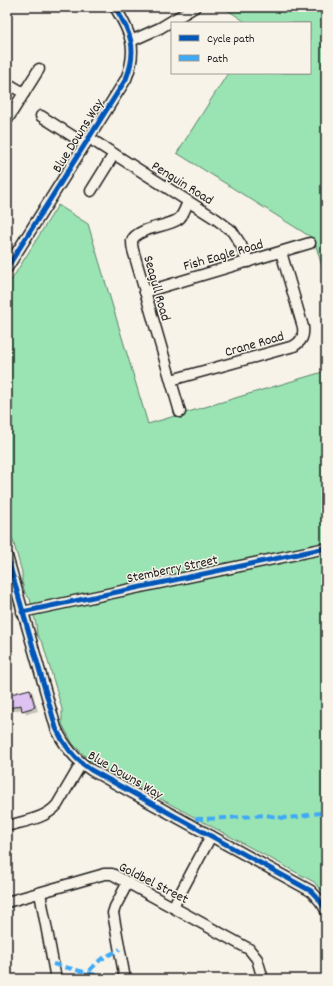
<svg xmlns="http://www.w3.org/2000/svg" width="333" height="986" viewBox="0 0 333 986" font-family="Dekko,sans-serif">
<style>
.green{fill:#9ae4b3;stroke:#5b8068}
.shadow{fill:#0003}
.building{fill:#dec3f2;stroke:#1c1c1c}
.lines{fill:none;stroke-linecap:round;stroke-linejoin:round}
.minor-casing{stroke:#1c1c1c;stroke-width:13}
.minor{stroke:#f7f3e8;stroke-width:10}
.quiet{stroke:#3fa9f5;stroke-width:4;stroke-dasharray:8 4;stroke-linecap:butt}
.cycleway-casing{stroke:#f7f3e8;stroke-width:8}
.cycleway{stroke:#0057b8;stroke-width:5}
.labels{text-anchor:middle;stroke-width:3;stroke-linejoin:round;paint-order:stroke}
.street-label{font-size:14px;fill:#1c1c1c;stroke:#f7f3e8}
</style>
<rect width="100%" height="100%" fill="#f7f3e8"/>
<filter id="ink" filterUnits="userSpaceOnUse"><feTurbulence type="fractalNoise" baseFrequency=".025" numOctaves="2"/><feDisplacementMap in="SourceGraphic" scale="8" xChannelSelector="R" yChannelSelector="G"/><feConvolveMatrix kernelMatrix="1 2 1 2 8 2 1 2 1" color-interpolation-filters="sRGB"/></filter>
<g filter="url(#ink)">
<!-- green -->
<g class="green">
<path d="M223,7H326V280L314,239L177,153L228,73H310V23H247Z"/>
<path d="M58,205L88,224L148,424L326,371V895L314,882L89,760L73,744L62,724V709L43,644L37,635L36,624L30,599L25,593L22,582V572L7,520V287Z"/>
</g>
<!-- shadow -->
<path class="shadow" d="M30,690L33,694L38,711L27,714L23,709L10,712L7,709V696Z"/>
<!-- building -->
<path class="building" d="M30,689L35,707L22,711L21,705L7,709V695Z"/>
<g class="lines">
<!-- minor casing -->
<g class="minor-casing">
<g id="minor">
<path d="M131,41L160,28L195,7"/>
<path d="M7,83L24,93"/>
<path d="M41,116L85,144"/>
<path d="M7,120L39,69"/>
<path d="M89,138L216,219L232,231L241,245L248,262"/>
<path d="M91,191L114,154"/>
<path d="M7,268L126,79C138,49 131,33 115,7"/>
<path d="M145,292L310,243"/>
<path d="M171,380L294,346C302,341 304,336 303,327L281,252"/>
<path d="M180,412L133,250C132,247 132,244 132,241C136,228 166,227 177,220C183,217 185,208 188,202"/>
<path d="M7,556L56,728C64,746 74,759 91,770L311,891C317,897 323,903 326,911"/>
<path d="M22,612L326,548"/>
<path d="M7,826C24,821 45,819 57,805L81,764"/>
<path d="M40,893L56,979"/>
<path d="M7,902L101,875L104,874H112L249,949L257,959L263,979"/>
<path d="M173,907L211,836"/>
<path d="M125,979L113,913L115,907L128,882"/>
</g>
</g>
<!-- minor -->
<use href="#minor" class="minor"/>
<!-- quiet -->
<g class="quiet">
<path d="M7,581H8"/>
<path d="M195,819L228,818L265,815L283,818L298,817L312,814L320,813L326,814"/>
<path d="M53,964L111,979"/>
<path d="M81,979L100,960L120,949"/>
</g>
<!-- cycleway casing -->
<g class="cycleway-casing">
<g id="cycleway">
<path d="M7,268L126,79C138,49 131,33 115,7"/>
<path d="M7,556L56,728C64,746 74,759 91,770L311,891C317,897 323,903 326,911"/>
<path d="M22,612L326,548"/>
</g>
</g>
<!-- cycleway -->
<use href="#cycleway" class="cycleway"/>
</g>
</g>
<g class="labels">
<!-- street labels -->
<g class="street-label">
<text transform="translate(77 135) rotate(-58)" y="5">Blue Downs Way</text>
<text transform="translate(183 182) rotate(32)" y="5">Penguin Road</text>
<text transform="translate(223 254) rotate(-16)" y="5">Fish Eagle Road</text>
<text transform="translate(158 288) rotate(74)" y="5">Seagull Road</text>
<text transform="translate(254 343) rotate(-16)" y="5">Crane Road</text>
<text transform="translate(172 568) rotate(-12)" y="5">Stemberry Street</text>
<text transform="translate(126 774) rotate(30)" y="5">Blue Downs Way</text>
<text transform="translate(154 882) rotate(27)" y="5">Goldbel Street</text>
</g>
</g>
<!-- margin -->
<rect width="333" height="986" fill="none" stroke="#f7f3e8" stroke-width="24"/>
<rect x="12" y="12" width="309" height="962" fill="none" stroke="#1c1c1c" stroke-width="1.5" filter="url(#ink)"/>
<!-- legend -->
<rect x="171" y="22" width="140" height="52" fill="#f7f3e8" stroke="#9f9d96"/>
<rect x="179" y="35" width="20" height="6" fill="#0057b8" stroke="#9f9d96"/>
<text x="207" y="42" font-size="12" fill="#1c1c1c">Cycle path</text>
<rect x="179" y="55" width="20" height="6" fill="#3fa9f5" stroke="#9f9d96"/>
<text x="207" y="62" font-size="12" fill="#1c1c1c">Path</text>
</svg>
